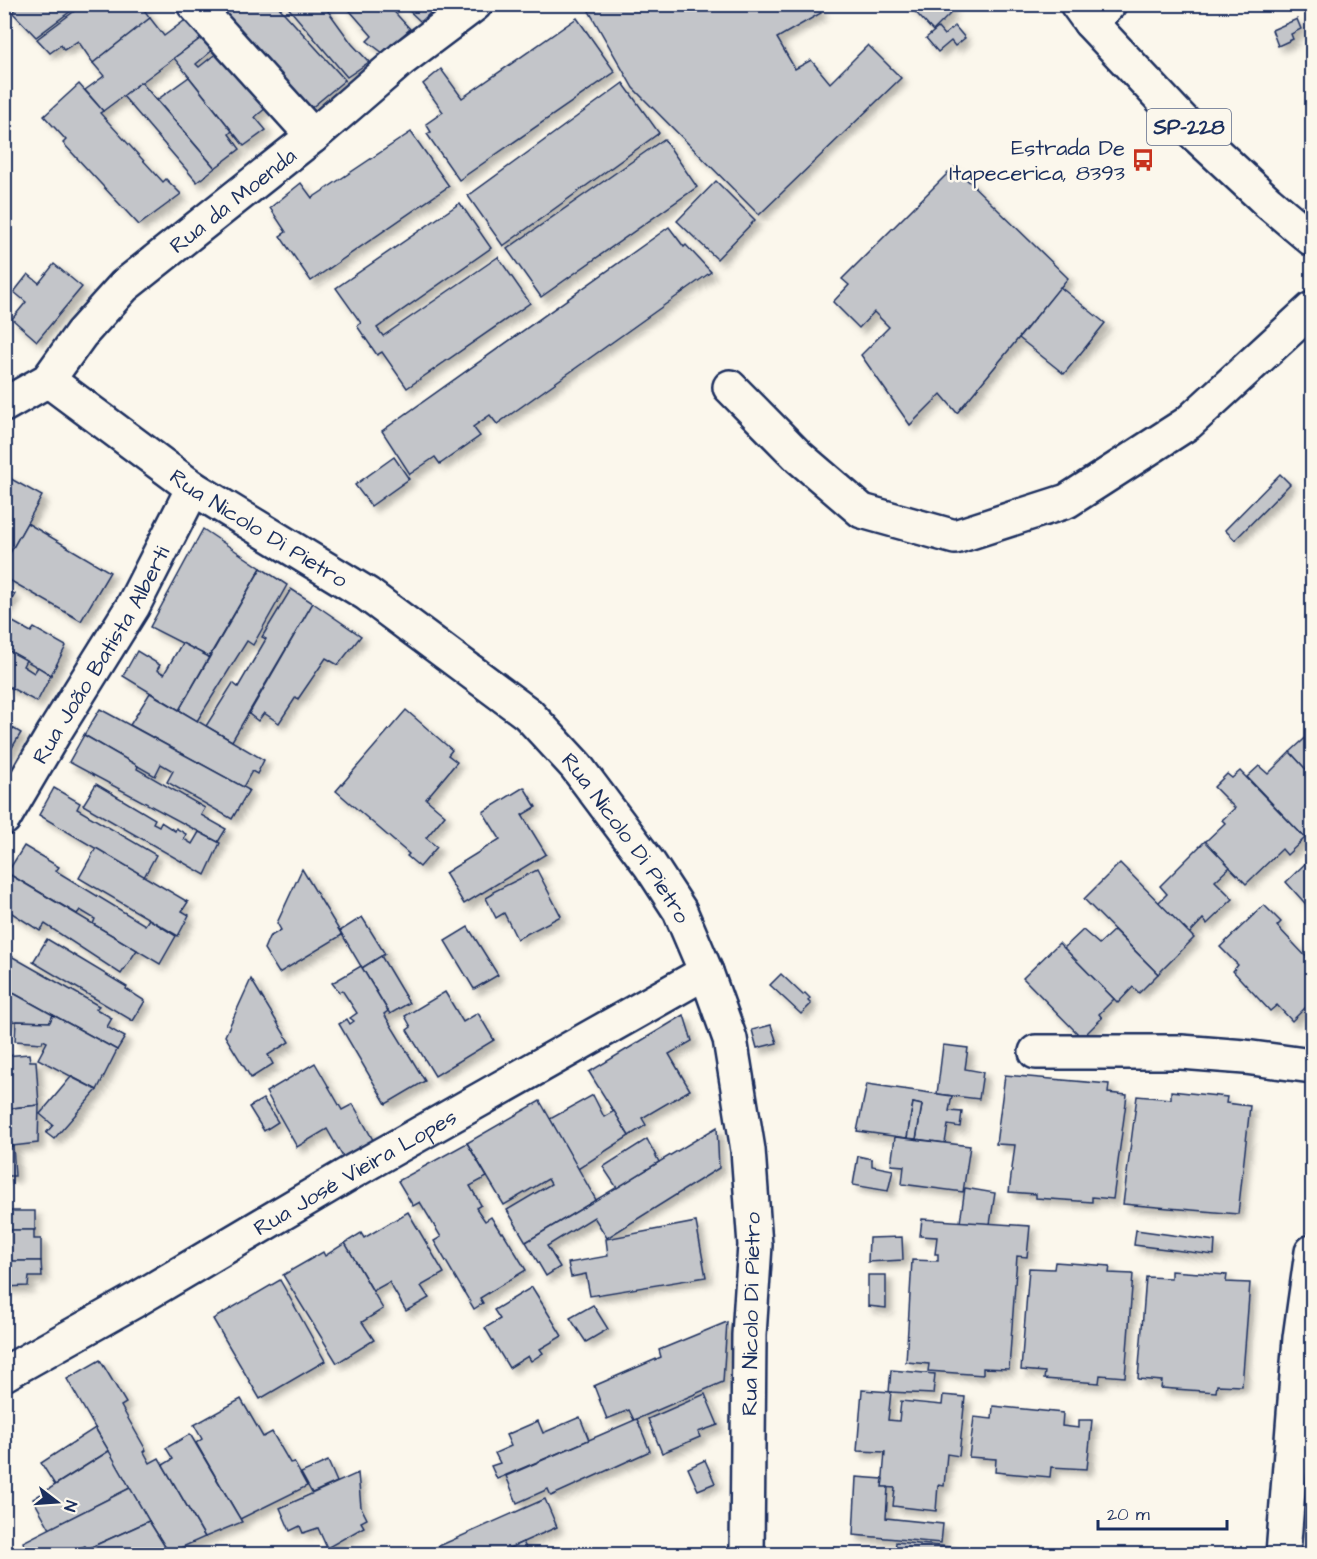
<svg xmlns="http://www.w3.org/2000/svg" width="1317" height="1559" viewBox="0 0 1317 1559" font-family="'Architects Daughter',sans-serif">
<style>
.building{fill:#c3c5c9;stroke:#1b2f5e;stroke-width:1.5;filter:url(#shadow)}
.lines{fill:none;stroke-linecap:round;stroke-linejoin:round}
.minor-casing{stroke:#1b2f5e;stroke-width:38}
.major-casing{stroke:#1b2f5e;stroke-width:38}
.minor{stroke:#fbf7ec;stroke-width:33}
.major{stroke:#fbf7ec;stroke-width:33}
.labels{text-anchor:middle;stroke-width:5;stroke-linejoin:round;paint-order:stroke}
.shield{fill:#fbf7ec;stroke:#5e6b89;stroke-width:1.5}
.shield-label{font-size:21px;font-weight:bold;fill:#1b2f5e}
.poi-label{font-size:22px;fill:#1b2f5e;stroke:#fbf7ec;text-anchor:end}
.street-label{font-size:22px;fill:#1b2f5e;stroke:#fbf7ec}
</style>
<defs>
<filter id="shadow"><feDropShadow dx="5.5" dy="5.5" stdDeviation="3" flood-color="#0004"/></filter>
</defs>
<rect width="100%" height="100%" fill="#fbf7ec"/>
<filter id="ink" filterUnits="userSpaceOnUse"><feTurbulence type="fractalNoise" baseFrequency=".0167" numOctaves="2"/><feDisplacementMap in="SourceGraphic" scale="12" xChannelSelector="R" yChannelSelector="G"/><feConvolveMatrix kernelMatrix="1 2 1 2 8 2 1 2 1" color-interpolation-filters="sRGB"/></filter>
<g filter="url(#ink)">
<!-- building -->
<g class="building">
<path d="M21,4H80L36,37L12,12Z"/>
<path d="M84,4H140L150,18L93,63L78,41L64,50L61,45L50,53L37,39Z"/>
<path d="M228,4H276L345,80L310,109L221,11Z"/>
<path d="M285,4H323L352,44L369,62L347,77Z"/>
<path d="M344,4H387L410,29L383,53L367,41L372,36Z"/>
<path d="M402,4H436L437,6L421,22Z"/>
<path d="M585,4H821L817,6L821,13L777,38L795,69L811,60L830,83L868,45L901,78L759,215L633,88Z"/>
<path d="M908,4H953L947,10L950,14L933,31Z"/>
<path d="M150,18L164,36L188,18L204,36L103,111L85,90L104,76L93,63Z"/>
<path d="M577,18L615,72L459,180L427,134L431,132L426,124L443,112L423,84L441,69L462,98Z"/>
<path d="M1297,19L1301,29L1291,34L1293,39L1278,46L1272,30Z"/>
<path d="M955,26L965,38L955,46L951,41L938,52L926,38L938,28L944,35Z"/>
<path d="M204,36L215,48L196,64L199,67L218,52L266,108L255,117L266,130L244,146L174,58Z"/>
<path d="M189,77L232,131L229,134L240,149L215,168L157,100Z"/>
<path d="M141,82L215,168L197,182L123,96Z"/>
<path d="M623,83L659,133L503,246L468,196Z"/>
<path d="M79,84L103,111L100,113L163,182L166,179L181,194L139,225L63,143L66,140L44,116Z"/>
<path d="M411,132L449,186L311,281L280,236L286,232L270,208L301,183L312,198Z"/>
<path d="M664,139L697,187L541,297L507,249Z"/>
<path d="M954,167L1068,278L957,413L941,394L910,425L861,355L889,327L874,312L859,328L833,302L849,285L842,279Z"/>
<path d="M716,181L755,220L717,259L677,221Z"/>
<path d="M460,203L491,248L377,328L383,336L498,257L530,303L407,388L382,352L377,355L357,326L361,323L336,288Z"/>
<path d="M669,227L684,247L686,245L711,272L497,424L490,415L473,427L480,436L440,464L435,457L410,474L382,431Z"/>
<path d="M54,264L82,287L37,341L12,319L26,302L14,292L28,274L39,283Z"/>
<path d="M1060,287L1105,323L1064,374L1019,338Z"/>
<path d="M394,457L409,479L371,506L355,485Z"/>
<path d="M1280,474L1290,484L1235,540L1225,530Z"/>
<path d="M4,475L42,496L4,564Z"/>
<path d="M27,523L110,572L81,621L4,577V564Z"/>
<path d="M203,529L261,568L209,657L150,627Z"/>
<path d="M261,568L287,585L253,645L247,641L197,721L179,710Z"/>
<path d="M4,589L15,594L5,611L4,610Z"/>
<path d="M291,589L313,603L232,741L206,726L233,683L238,687L266,639L262,637Z"/>
<path d="M313,603L361,636L338,665L326,658L298,699L296,697L279,723L264,713L258,721L249,714Z"/>
<path d="M4,617L31,632L34,628L66,646L51,675L4,648Z"/>
<path d="M182,643L209,657L179,710L123,676L137,651L160,665L157,670L164,674Z"/>
<path d="M4,648L26,660L23,666L34,673L38,667L51,675L37,702L4,684Z"/>
<path d="M150,693L264,760L257,774L252,771L243,787L130,725Z"/>
<path d="M100,709L249,790L232,819L167,782L173,771L161,764L155,776L84,735Z"/>
<path d="M406,710L452,750L448,755L457,762L426,799L445,815L426,838L437,847L420,867L407,856L409,854L336,791Z"/>
<path d="M4,723L21,733L5,759H4Z"/>
<path d="M1312,732V776L1290,752Z"/>
<path d="M84,735L138,766L137,769L205,808L201,815L226,829L218,842L69,762Z"/>
<path d="M1290,752L1312,776V831L1305,838L1247,777L1259,766L1268,774Z"/>
<path d="M1240,771L1305,838L1287,855L1282,849L1246,884L1205,842L1225,823L1222,820L1235,808L1214,787L1227,774L1232,778Z"/>
<path d="M96,784L155,819L153,823L159,826L161,822L175,831L176,828L186,834L184,839L192,844L199,832L220,843L205,875L83,805Z"/>
<path d="M524,787L536,807L522,815L546,854L464,904L445,873L500,839L483,812Z"/>
<path d="M54,788L80,803L77,809L156,855L144,877L39,815Z"/>
<path d="M1205,841L1230,867L1215,881L1233,899L1207,924L1203,919L1189,934L1158,903L1167,894L1160,886Z"/>
<path d="M24,846L59,867L56,871L145,925L149,919L176,936L160,964L93,924L95,919L80,910L77,914L7,873Z"/>
<path d="M96,848L188,902L182,911L189,915L178,936L79,878Z"/>
<path d="M1312,857V911L1286,882Z"/>
<path d="M1120,863L1194,938L1158,974L1084,899Z"/>
<path d="M302,869L342,935L279,973L264,949L269,937L281,930L277,923Z"/>
<path d="M537,870L561,916L517,939L504,913L496,918L486,898L493,894V892Z"/>
<path d="M7,873L137,950L121,974L45,924L40,931L4,908V876Z"/>
<path d="M1264,905L1281,922L1277,926L1312,963V1001L1292,1021L1277,1005L1270,1011L1243,982L1233,971L1238,965L1220,947Z"/>
<path d="M362,917L385,954L362,968L340,931Z"/>
<path d="M468,927L498,975L474,989L445,941Z"/>
<path d="M1083,930L1099,944L1114,930L1158,974L1139,993L1133,987L1118,1003L1064,948Z"/>
<path d="M47,939L127,987L126,989L145,1001L133,1021L33,962Z"/>
<path d="M1059,943L1114,999L1099,1014L1102,1018L1082,1038L1023,978Z"/>
<path d="M4,952L99,1006L96,1009L112,1018L107,1027L125,1037L117,1050L4,988Z"/>
<path d="M381,956L409,1003L390,1014L362,968Z"/>
<path d="M361,966L388,1011L384,1014L425,1081L386,1104L339,1024L347,1019L350,1024L354,1021L350,1018L357,1013L342,990L339,992L332,983Z"/>
<path d="M781,974L803,995L805,993L810,998L808,1001L811,1004L801,1014L770,985Z"/>
<path d="M251,979L289,1042L268,1055L273,1064L251,1078L225,1036Z"/>
<path d="M4,988L53,1015L50,1022L4,1021Z"/>
<path d="M445,992L463,1022L478,1013L494,1040L435,1076L407,1030L411,1027L405,1016Z"/>
<path d="M53,1015L117,1050L97,1090L38,1059L47,1042L43,1040L42,1043L15,1041L16,1021L50,1022Z"/>
<path d="M684,1015L692,1041L669,1054L690,1090L642,1118L646,1125L629,1136L589,1072Z"/>
<path d="M771,1025L777,1043L757,1048L752,1030Z"/>
<path d="M943,1045L968,1048L965,1069L983,1072L979,1099L937,1094Z"/>
<path d="M29,1054L30,1061H36L39,1105L4,1109V1056Z"/>
<path d="M315,1063L342,1110L353,1104L373,1140L343,1157L327,1129L297,1147L266,1092Z"/>
<path d="M1005,1075L1109,1084L1108,1093L1127,1095L1113,1199L1092,1197V1202L1036,1198V1194L1009,1192L1015,1145L996,1144Z"/>
<path d="M71,1077L97,1090L54,1139L46,1133L53,1125L40,1114Z"/>
<path d="M867,1084L952,1096L949,1111L962,1112L960,1127L948,1125L945,1143L916,1139L922,1105L913,1103L907,1138L857,1131Z"/>
<path d="M1171,1091L1227,1097L1226,1103L1250,1106L1238,1214L1123,1204L1137,1096L1171,1099Z"/>
<path d="M593,1095L604,1117L614,1111L629,1136L578,1169L550,1119Z"/>
<path d="M263,1099L278,1122L264,1131L249,1107Z"/>
<path d="M540,1101L596,1200L526,1242L507,1210L551,1184L548,1179L504,1205L467,1143Z"/>
<path d="M913,1103L922,1105L916,1139L907,1138Z"/>
<path d="M39,1105L38,1143L4,1147V1109Z"/>
<path d="M717,1127L719,1168L607,1238L594,1217L547,1246L560,1267L546,1276L526,1242Z"/>
<path d="M895,1137L970,1146L963,1192L902,1184L904,1166L891,1165Z"/>
<path d="M647,1139L659,1162L617,1188L603,1167Z"/>
<path d="M467,1143L487,1177L470,1186L481,1205L476,1208L485,1221L491,1217L501,1233L503,1232L526,1270L480,1298L483,1303L474,1309L434,1241L441,1237L420,1202L413,1206L398,1181Z"/>
<path d="M13,1146L15,1176H4V1147Z"/>
<path d="M858,1156L872,1159V1166L893,1170L888,1191L853,1185Z"/>
<path d="M965,1188L995,1193L990,1224L960,1222Z"/>
<path d="M4,1207H9V1211H35V1230H4Z"/>
<path d="M408,1212L444,1273L421,1286L429,1298L406,1311L389,1282L373,1291L345,1243L361,1233L364,1238Z"/>
<path d="M922,1219L1030,1226L1027,1257L1017,1256L1009,1369L983,1368V1375L928,1371L929,1364L906,1362L912,1260L938,1261V1254H935L937,1237L920,1236Z"/>
<path d="M696,1222L706,1277L590,1296L586,1274L571,1277L568,1263L608,1256L606,1239Z"/>
<path d="M4,1230H34V1239H41V1261H4Z"/>
<path d="M1136,1230L1215,1241L1214,1255L1134,1245Z"/>
<path d="M902,1237L903,1260L868,1262L869,1238Z"/>
<path d="M345,1243L383,1309L362,1322L374,1340L337,1363L283,1275L323,1252L325,1256Z"/>
<path d="M4,1261H41L42,1277H29L28,1286L4,1287Z"/>
<path d="M1055,1262L1110,1266L1109,1273L1133,1274L1125,1377L1100,1375L1099,1383L1044,1379L1045,1372L1021,1370L1029,1268L1054,1269Z"/>
<path d="M1171,1271L1227,1275L1226,1282L1250,1283L1242,1386L1217,1385L1216,1392L1161,1388L1162,1381L1138,1379L1146,1277L1171,1278Z"/>
<path d="M868,1275H886V1308L868,1306Z"/>
<path d="M280,1280L325,1361L260,1399L213,1319Z"/>
<path d="M532,1287L562,1336L540,1349L543,1353L531,1361L528,1356L509,1368L485,1328L500,1319L494,1310Z"/>
<path d="M593,1305L608,1329L586,1342L570,1318Z"/>
<path d="M727,1322L723,1382L637,1419L634,1420L629,1410L607,1419L594,1386L661,1357L659,1350Z"/>
<path d="M100,1360L126,1403L121,1406L146,1450L144,1452L150,1463L159,1458L205,1537L169,1553L149,1521L67,1379Z"/>
<path d="M891,1370L935,1374L933,1394L889,1392Z"/>
<path d="M862,1390L891,1392L888,1420L899,1421L901,1401L942,1405L943,1395L965,1397L959,1456L947,1454L944,1486L938,1485L936,1511L893,1506L895,1488L882,1487L885,1452L857,1451Z"/>
<path d="M705,1394L718,1425L698,1432L700,1437L662,1453L648,1419Z"/>
<path d="M241,1399L263,1437L272,1432L290,1463L294,1462L307,1486L240,1519L196,1443L202,1439L194,1425Z"/>
<path d="M993,1406L1063,1413L1062,1426L1079,1428V1420H1092L1087,1469L1051,1467L1050,1477L995,1472L996,1459L969,1457L974,1417L992,1419Z"/>
<path d="M580,1417L589,1440L497,1479L491,1466L500,1463L495,1453L511,1446L506,1435L538,1421L543,1433Z"/>
<path d="M637,1419L650,1451L551,1496L548,1489L517,1503L506,1476Z"/>
<path d="M95,1428L109,1451L55,1485L41,1463Z"/>
<path d="M190,1434L242,1522L205,1537L163,1465L173,1459L166,1448Z"/>
<path d="M109,1451L130,1488L50,1529L33,1499Z"/>
<path d="M705,1460L715,1483L698,1490L688,1468Z"/>
<path d="M328,1461L337,1482L312,1493L301,1473Z"/>
<path d="M358,1473L361,1507L367,1519L361,1522L364,1527L327,1548L318,1528L303,1533L300,1526L290,1531L280,1508Z"/>
<path d="M856,1477L883,1479L882,1487H888L886,1518L943,1524L941,1543L853,1535Z"/>
<path d="M130,1488L149,1521L87,1549L85,1546L80,1548L81,1552L76,1554H69L68,1552L64,1554H28L23,1542Z"/>
<path d="M545,1499L557,1527L496,1554H421Z"/>
<path d="M149,1521L169,1553L76,1554L87,1549Z"/>
<path d="M523,1542L529,1554H495L501,1552Z"/>
<path d="M896,1542L961,1548L960,1554H895Z"/>
</g>
<g class="lines">
<!-- minor casing -->
<g class="minor-casing">
<g id="minor">
<path d="M194,4L313,136"/>
<path d="M1090,22L1109,4"/>
<path id="s1" d="M48,380L193,488L367,594L528,714L576,766L650,865L680,911L706,972L730,1039L748,1150L755,1245L749,1335L747,1554"/>
<path d="M730,387L799,457L862,511L955,537L1067,501L1188,423L1312,309"/>
<path id="s2" d="M4,405L48,380L81,334L124,286L313,136L402,59L475,4"/>
<path id="s3" d="M4,818L54,733L133,606L193,488"/>
<path d="M1036,1052H1181L1245,1057L1312,1066"/>
<path id="s4" d="M4,1374L134,1301L352,1172L706,972"/>
<path d="M1283,1554L1300,1338L1312,1252"/>
</g>
</g>
<!-- major casing -->
<g class="major-casing">
<path id="major" d="M1077,4L1090,22L1195,134L1268,202L1312,239"/>
</g>
<!-- minor -->
<use href="#minor" class="minor"/>
<!-- major -->
<use href="#major" class="major"/>
</g>
</g>
<!-- icons -->
<defs>
<g id="bus-bare" transform="scale(1.8)"><path d="M-5-6H5V4H4V6H2V4H-2V6H-4V4H-5ZM-3.5-4V0h7V-4ZM-3.5 1.2v1.5H-2V1.2ZM2 1.2v1.5H3.5V1.2Z" fill="#c8321e" stroke="#fbf7ec" stroke-width="2.5" paint-order="stroke"/></g>
</defs>
<g fill-rule="evenodd">
<use href="#bus-bare" x="1143" y="160"/>
</g>
<g class="labels">
<!-- shield labels -->
<rect class="shield" x="1147" y="109" width="84" height="36" rx="4.5"/>
<g class="shield-label">
<text x="1189" y="134">SP-228</text>
</g>
<!-- poi labels -->
<g class="poi-label">
<text x="1125" y="155">Estrada De<tspan x="1125" dy="25">Itapecerica, 8393</tspan></text>
</g>
<!-- street labels -->
<g class="street-label">
<text dy="8" stroke="none"><textPath href="#s2" startOffset="310">Rua da Moenda</textPath></text>
<text dy="8" stroke="none"><textPath href="#s1" startOffset="258">Rua Nicolo Di Pietro</textPath></text>
<text dy="8" stroke="none"><textPath href="#s3" startOffset="190">Rua João Batista Alberti</textPath></text>
<text dy="8" stroke="none"><textPath href="#s1" startOffset="744">Rua Nicolo Di Pietro</textPath></text>
<text dy="8" stroke="none"><textPath href="#s4" startOffset="405">Rua José Vieira Lopes</textPath></text>
<text transform="translate(750 1314) rotate(-89)" y="8">Rua Nicolo Di Pietro</text>
</g>
</g>
<!-- margin -->
<rect width="1317" height="1559" fill="none" stroke="#fbf7ec" stroke-width="24"/>
<rect x="12" y="12" width="1293" height="1535" fill="none" stroke="#1b2f5e" stroke-width="2" filter="url(#ink)"/>
<!-- north arrow -->
<g transform="translate(57 1502) rotate(107)" stroke="#fbf7ec" stroke-width="4.5" paint-order="stroke">
<path d="M0-4.5L10 22L0 15L-10 22Z" fill="#1b2f5e"/>
<text y="-9" font-size="16" font-weight="bold" text-anchor="middle" fill="#1b2f5e">N</text>
</g>
<!-- scale -->
<path d="M1098 1520v9h129v-9" fill="none" stroke="#1b2f5e" stroke-width="3"/>
<text x="1107" y="1520" font-size="18" fill="#1b2f5e" stroke="#fbf7ec" stroke-width="4.5" paint-order="stroke">20 m</text>
</svg>
